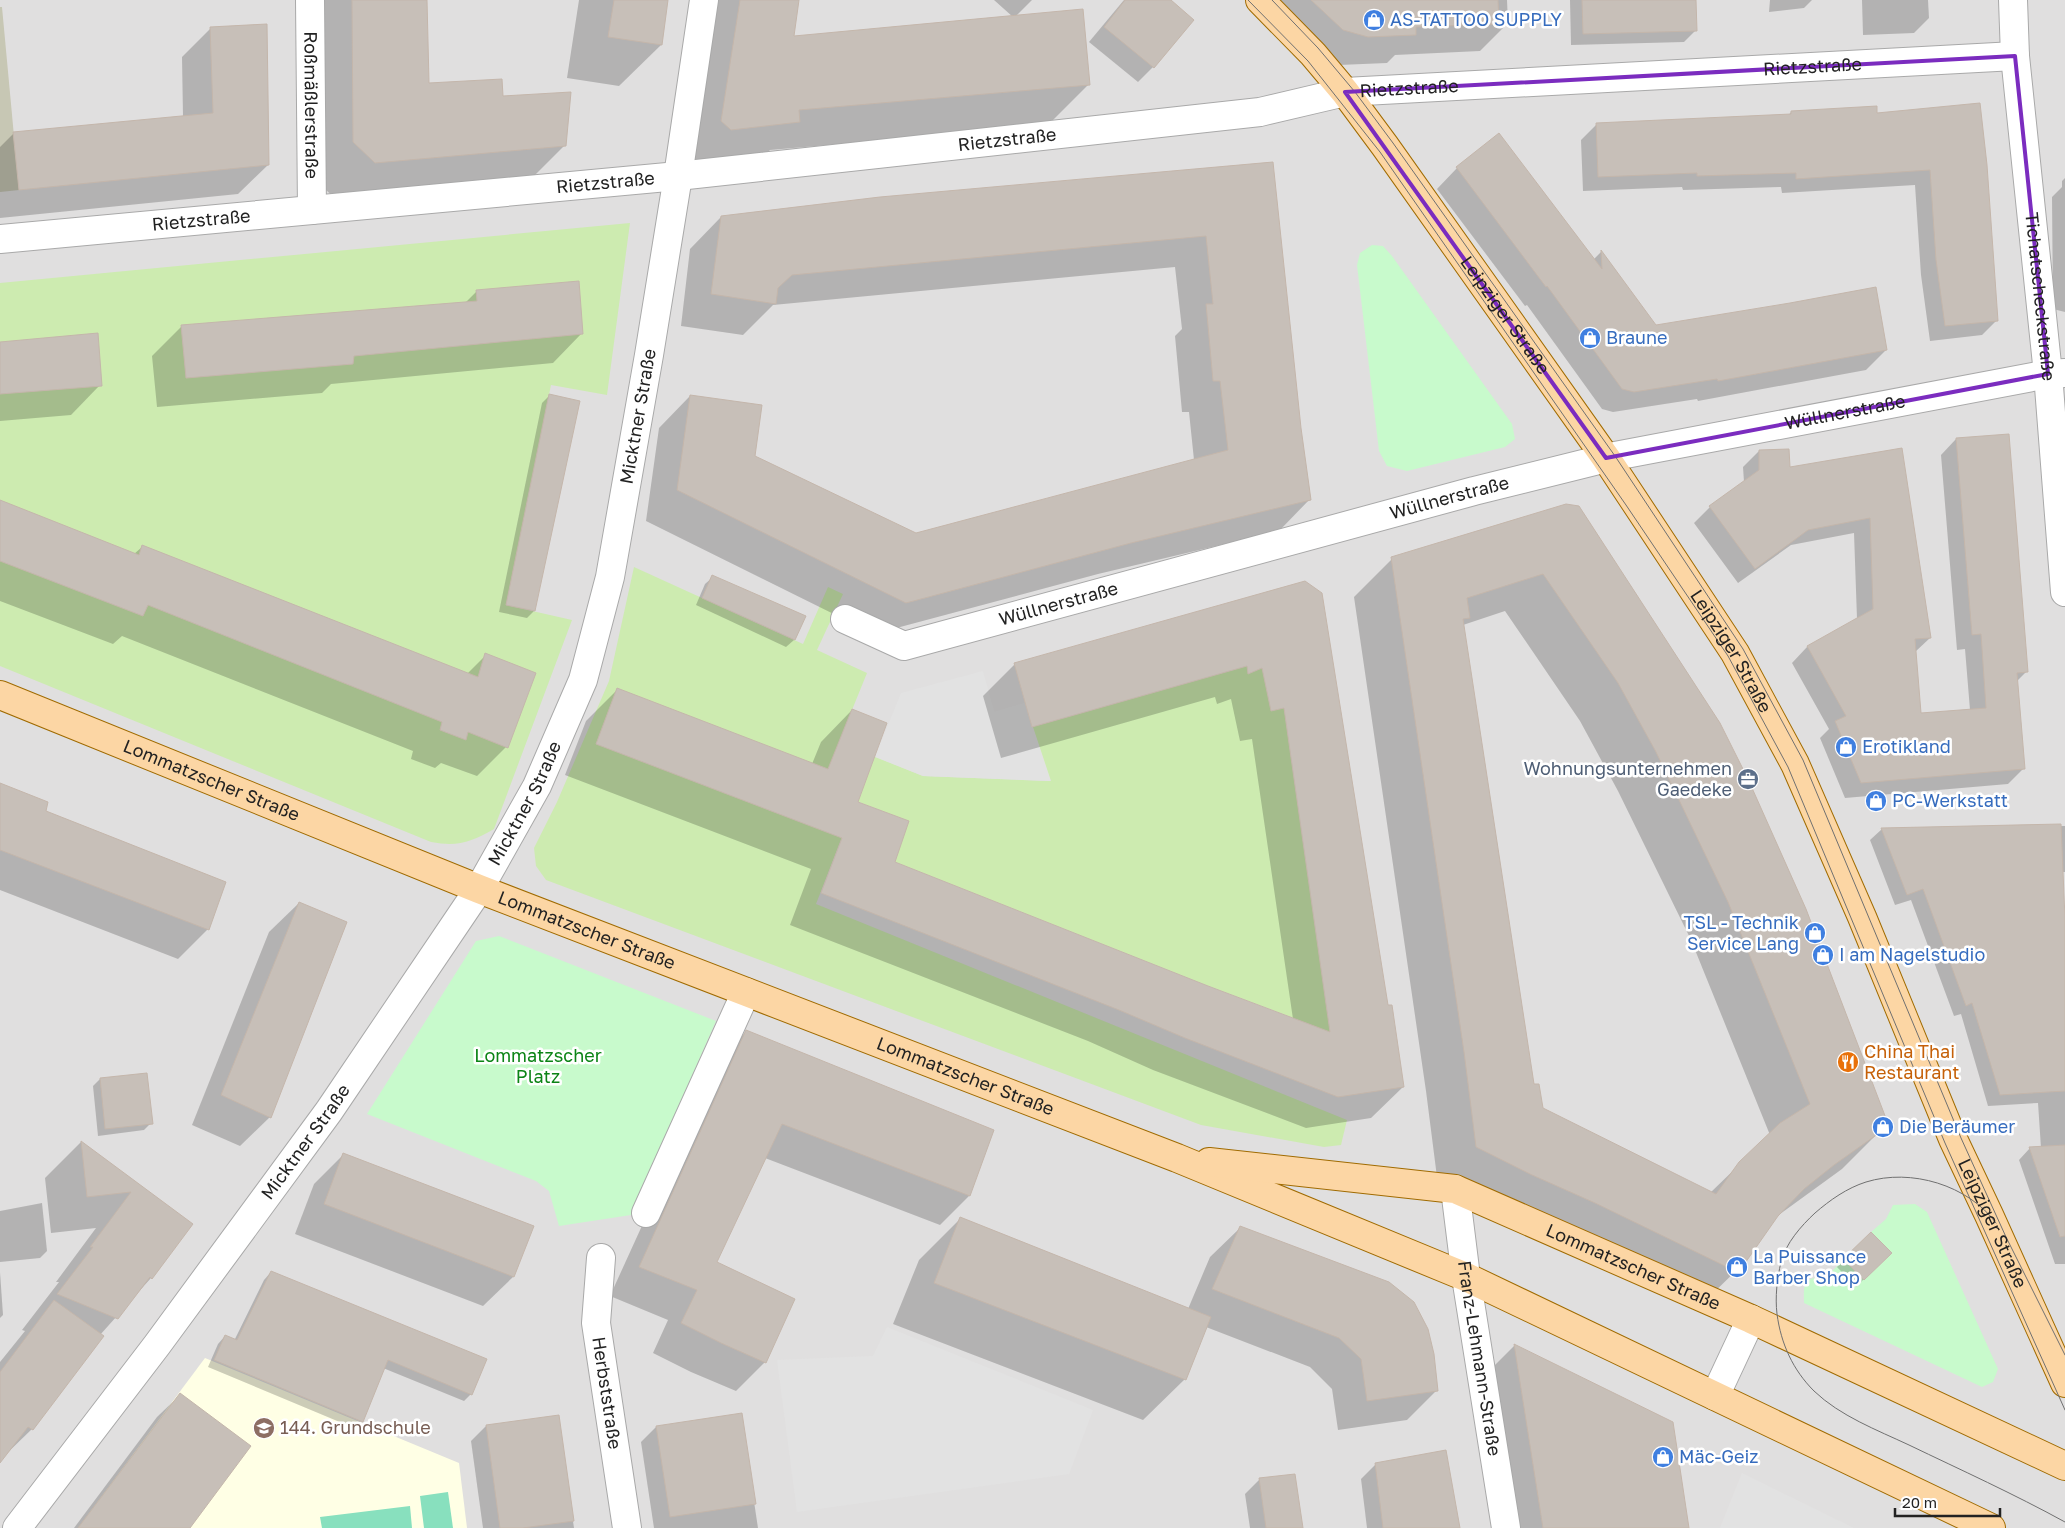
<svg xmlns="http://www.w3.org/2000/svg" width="2065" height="1528" viewBox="0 0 2065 1528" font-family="'Golos Text',sans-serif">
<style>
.residential{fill:#e0dfdf}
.education{fill:#ffffe5}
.construction{fill:#c7c7b4}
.grass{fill:#cdebb0}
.park{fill:#c8facc}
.pitch{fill:#88e0be}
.parking{fill:#e2e2e2}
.shadow{fill:#0003;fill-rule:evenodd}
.building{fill:#c7bfb8;stroke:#c4b6ab;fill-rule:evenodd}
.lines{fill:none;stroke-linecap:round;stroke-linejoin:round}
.minor-casing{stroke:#a9a9a9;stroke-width:30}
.major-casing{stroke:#a06b00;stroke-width:30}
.minor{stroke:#fff;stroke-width:28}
.major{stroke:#fcd6a4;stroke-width:28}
.tram{stroke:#707070;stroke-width:1}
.marked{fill:none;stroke:#7b2cbf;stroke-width:4;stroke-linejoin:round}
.labels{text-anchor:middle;stroke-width:5;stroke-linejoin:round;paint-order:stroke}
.shop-label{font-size:18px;fill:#366cbe;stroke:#fff;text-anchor:start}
.street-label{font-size:18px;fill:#222;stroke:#fff}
.service-label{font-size:18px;fill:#4e5e75;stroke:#fff;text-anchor:end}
.food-label{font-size:18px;fill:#c56008;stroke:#fff;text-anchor:start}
.park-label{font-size:18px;fill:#0c8416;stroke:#fff}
.education-label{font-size:18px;fill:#785e54;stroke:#fff;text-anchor:start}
</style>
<rect width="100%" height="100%" fill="#f2efe9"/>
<!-- residential -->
<rect class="residential" x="0" y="0" width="2065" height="1528"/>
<!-- education -->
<path class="education" d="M205,1358L459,1463L467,1528H78Z"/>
<!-- construction -->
<path class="construction" d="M0,7H2L19,190L0,192Z"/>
<!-- grass -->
<g class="grass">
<path d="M630,223L607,395L551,385L506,605L572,620L494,829C471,842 458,847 431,842L0,666V283Z"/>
<path d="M634,567L803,644L828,587L843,594L817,650L867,673L839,742L923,776L1050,781L1032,727L1247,666L1251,672L1263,668L1284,708L1328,1015L1341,1044L1315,1033L1317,1027L1208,986L895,862L908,821L856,801L816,904L1347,1120L1341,1145L1324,1147L1201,1125L546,880L536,866L534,848L557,802L609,681Z"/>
</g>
<!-- park -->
<g class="park">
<path d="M1372,245L1383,246L1392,256L1512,424L1515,439L1505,447L1407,471L1387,466L1379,451L1357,265L1360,253Z"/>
<path d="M499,936L716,1021L631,1215L559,1226L549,1191L536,1181L367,1114L476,941Z"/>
<path d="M1915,1204L1927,1212L1998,1369L1993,1382L1982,1387L1804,1303C1803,1275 1807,1282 1828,1273C1834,1271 1839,1264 1843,1259L1864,1280L1892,1253L1871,1232L1886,1219L1893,1205Z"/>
</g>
<!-- pitch -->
<g class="pitch">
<path d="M448,1492L453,1528H424L420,1496Z"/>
<path d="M410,1506L412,1528H322L320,1517Z"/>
</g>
<!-- parking -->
<g class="parking">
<path d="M983,671L994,712L1025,703L1051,781L923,776L875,757L901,693Z"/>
<path d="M887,1327L1093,1410L1069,1474L797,1512L777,1360L873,1356Z"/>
<path d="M1742,1473L1854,1528H1720Z"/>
</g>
<!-- shadow -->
<g class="shadow">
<path d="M314,0H426L428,84L502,97L565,145L527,183L337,200L315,180Z"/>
<path d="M579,0H667L661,45L619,86L567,78Z"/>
<path d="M706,0H798L792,38L1013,17L994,0H1032L1015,17L1089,84L1047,126L770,150L757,163L689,171Z"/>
<path d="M1124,0H1169L1193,20L1153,67L1138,82L1089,42Z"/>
<path d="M1263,0H1507L1508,23L1480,51L1395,55L1387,63L1339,65Z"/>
<path d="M1570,0H1694L1696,30L1684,42L1571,45Z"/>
<path d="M1770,0H1812L1804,8L1769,12Z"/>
<path d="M1862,0H1928L1929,18L1914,33L1863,35Z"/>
<path d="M211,28L268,165L238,194L0,218V147L14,133L183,117L182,57Z"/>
<path d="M1791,112L1876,114L1986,165L1997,320L1982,335L1930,341L1921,275L1915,185L1782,193L1781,187L1683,190L1682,187L1583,191L1581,140L1596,125L1788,116Z"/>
<path d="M1499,135L1593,260L1601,252L1656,326L1886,350L1866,370L1698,401L1697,399L1613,412L1602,409L1527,305L1525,306L1437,189L1457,168Z"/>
<path d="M1272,164L1300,428L1310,499L1279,531L1098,574L874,634L646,521L659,428L690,396L754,457L916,534L1194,460L1189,412H1182L1175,336L1182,329L1175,267L773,305L743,335L681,326L690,249L721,217Z"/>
<path d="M2065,178V312L2053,309L2052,197L2062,187V181Z"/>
<path d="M477,291L582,333L553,363L331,384L322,393L157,407L152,356L182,326L465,303Z"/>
<path d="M0,343L100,385L71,415L0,421Z"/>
<path d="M549,396L578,402L534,611L527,618L499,612L542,403Z"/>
<path d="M1956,439L2026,672L2017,681L2024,768L2008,784L1845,798L1820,738L1829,729L1792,663L1807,647L1857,619L1854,533L1791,545L1738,583L1694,523L1710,507L1744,482L1743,467L1759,451L1788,468L1901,449L1930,638L1915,652L1920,715L1970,710L1965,649L1957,650L1941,455Z"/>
<path d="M0,501L134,554L142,547L467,674L486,655L506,747L477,776L441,763L435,768L411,759L413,751L122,636L113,644L0,601Z"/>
<path d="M1578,507L1881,1130L1842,1169L1776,1217L1742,1265L1703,1303L1438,1185L1426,1091L1354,597L1392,559ZM1505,611L1580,721L1618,791L1691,940L1770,1135L1710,1193L1542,1109L1533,1085L1463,625Z"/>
<path d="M713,577L804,616L794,640L786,647L696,605L705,584Z"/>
<path d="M1305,582L1403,1087L1371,1118L1306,1128L1153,1070L1088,1041L790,925L811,869L565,775L586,721L617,690L812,764L821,742L852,710L857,803L893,862L1207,987L1293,1019L1252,739L1240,741L1231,699L1217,704L1215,697L1001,758L983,696L1015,664Z"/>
<path d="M0,784L44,812L208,929L178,959L0,890Z"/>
<path d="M2065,826V872H2062L2065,940V1264H2055L2019,1160L2030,1148H2041L2038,1103L1988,1106L1961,1014L1954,1016L1911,900L1895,905L1870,840L1882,829Z"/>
<path d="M299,903L270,1117L240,1146L192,1125L269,932Z"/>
<path d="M746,1032L993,1131L969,1196L940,1225L765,1158L715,1262L765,1362L736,1391L691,1372L653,1353L668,1320L610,1296L717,1061Z"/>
<path d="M100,1079L151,1123L144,1130L98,1136L93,1086Z"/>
<path d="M81,1142L191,1224L151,1278L100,1335L32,1429L0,1460V1362L25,1331L22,1330L59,1282H56L96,1228L51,1233L45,1178Z"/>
<path d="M344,1154L532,1227L513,1277L483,1306L295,1234L314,1184Z"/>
<path d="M42,1203L47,1251L40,1258L0,1262V1211Z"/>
<path d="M961,1218L1188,1309L1210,1257L1240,1228L1436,1391L1407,1420L1338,1430L1332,1389L1310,1367L1206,1327L1185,1379L1143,1420L893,1324L919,1260Z"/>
<path d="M1871,1234L1890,1253L1856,1287L1837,1267Z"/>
<path d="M0,1272L3,1315L0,1318Z"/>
<path d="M271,1272L471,1394L464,1401L383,1368L361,1421L354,1428L208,1367L218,1344L225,1336L234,1341L264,1280Z"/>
<path d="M1514,1346L1672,1423L1688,1528H1517L1492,1368Z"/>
<path d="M180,1395L188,1528H74L157,1417Z"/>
<path d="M741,1415L758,1528H654L641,1442L656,1427Z"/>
<path d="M558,1416L574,1528H483L471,1441L486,1426Z"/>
<path d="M1376,1464L1457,1528H1367L1361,1479Z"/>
<path d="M1260,1479L1302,1528H1250L1245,1494Z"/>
</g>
<!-- building -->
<g class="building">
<path d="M352,0H427L429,83L502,79L503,96L571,92L566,146L375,163L353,142Z"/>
<path d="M614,0H668L662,45L608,37Z"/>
<path d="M740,0H799L794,36L1083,9L1090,85L799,110L800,122L731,130L721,121Z"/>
<path d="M1125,0H1171L1194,20L1154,68L1104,27Z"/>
<path d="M1311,0H1498L1499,24L1416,27V35L1368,37L1343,30Z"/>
<path d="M1582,0H1696L1697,31L1583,34Z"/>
<path d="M267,24L269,165L19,190L13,132L213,113L210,27Z"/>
<path d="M1980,103L1987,165L1998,321L1945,326L1936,260L1930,170L1796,179V173L1697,176V173L1598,177L1596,123L1791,114V111L1877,106V113Z"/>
<path d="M1499,133L1602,269L1601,250L1656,325L1790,303L1876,287L1887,350L1718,381L1717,379L1634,392L1622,389L1547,286L1546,287L1456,167Z"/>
<path d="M1273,162L1301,428L1311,500L1131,543L906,603L677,490L690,395L762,405L755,456L916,533L1228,450L1220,381H1213L1206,304H1213L1206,236L792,275L778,288L776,304L711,294L721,216L880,197Z"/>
<path d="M579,281L583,334L354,356L353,364L186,378L181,325L477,301L476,290Z"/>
<path d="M98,333L102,386L0,394V342Z"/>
<path d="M549,394L580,401L535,611L506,605Z"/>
<path d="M2009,434L2028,672L2017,673L2025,769L1861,783L1835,721L1846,716L1807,646L1873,609L1870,518L1808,530L1755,569L1709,506L1759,470V450L1789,449L1790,467L1902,448L1931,638L1915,639L1921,713L1986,708L1981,634L1972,635L1956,438Z"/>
<path d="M0,500L139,555L142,545L478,677L485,653L536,673L508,748L468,732L466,740L440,730L442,722L148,605L143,616L0,561Z"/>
<path d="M1566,504L1579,506L1720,723L1748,779L1806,909L1887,1121L1882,1131L1834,1165L1804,1189L1778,1216L1743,1266L1731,1269L1595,1203L1532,1175L1476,1147L1464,1052L1391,557ZM1543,574L1618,683L1656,752L1728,902L1810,1104L1780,1123L1739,1162L1716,1194L1543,1108L1539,1084H1534L1463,619L1470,618L1467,598Z"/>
<path d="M712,575L806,616L795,640L702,598Z"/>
<path d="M1305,581L1322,593L1388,1005H1392L1404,1087L1338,1097L1185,1038L1119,1010L821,893L842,838L596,744L617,688L828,769L852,709L887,723L858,802L909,821L895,862L1208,986L1330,1032L1284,708L1271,711L1262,668L1248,674L1247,666L1032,727L1014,663Z"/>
<path d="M0,783L48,802L46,811L226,882L209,930L0,850Z"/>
<path d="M2061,824L2065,919V1091L2000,1095L1972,1003L1966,1006L1923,889L1907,895L1881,828Z"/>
<path d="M299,902L347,922L271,1118L221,1095Z"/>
<path d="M746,1030L994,1130L970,1196L782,1124L717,1262L795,1299L766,1363L721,1343L681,1323L697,1290L639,1267Z"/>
<path d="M147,1073L153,1124L105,1129L100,1078Z"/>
<path d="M81,1141L193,1224L152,1279L150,1277L118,1319L57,1294L93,1247H90L131,1192L87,1197Z"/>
<path d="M2065,1145V1236L2060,1237L2029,1147Z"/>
<path d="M343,1153L534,1226L514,1277L324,1204Z"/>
<path d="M960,1217L1211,1317L1186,1380L934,1283Z"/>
<path d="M1240,1226L1389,1282L1414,1302L1428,1329L1434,1354L1438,1391L1367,1401L1361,1359L1339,1338L1212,1289Z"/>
<path d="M1871,1232L1892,1253L1864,1280L1843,1259Z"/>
<path d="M271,1271L487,1359L472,1395L388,1360L363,1422L214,1360L225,1335L237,1340Z"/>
<path d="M54,1300L104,1336L33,1430L28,1427L0,1463V1372Z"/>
<path d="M1514,1344L1673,1422L1689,1528H1543Z"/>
<path d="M180,1393L251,1446L190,1528H78Z"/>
<path d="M742,1413L756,1504L670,1517L656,1426Z"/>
<path d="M559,1415L574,1521L523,1528H500L486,1425Z"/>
<path d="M1446,1450L1460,1528H1383L1375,1463Z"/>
<path d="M1295,1474L1303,1528H1266L1259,1478Z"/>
</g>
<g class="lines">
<!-- minor casing -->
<g class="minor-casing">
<g id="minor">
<path id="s1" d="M310,0L312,210"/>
<path id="s2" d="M2013,0L2015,56L2048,374L2065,592"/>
<path id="s3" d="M0,239L678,176L1260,112L1345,92L2015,56"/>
<path id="s4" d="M845,619L904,646L1474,491L1615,456L2048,374L2065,373"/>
<path id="s5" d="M1455,1189L1466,1277L1506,1528"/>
<path d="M646,1213L746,992"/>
<path id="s6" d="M601,1258L596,1323L627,1528"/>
<path d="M1715,1396L1751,1319"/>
<path id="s7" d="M17,1528L157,1345L329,1111L479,889L537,786L583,680L610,577L649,355L678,176L704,0"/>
</g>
</g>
<!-- major casing -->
<g class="major-casing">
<g id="major">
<path id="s8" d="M1260,0L1313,54L1345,92L1385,146L1606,458L1735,653L1795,764L1862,917L1953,1139L1989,1215L2065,1383"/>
<path id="s9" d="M0,695L479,889L1177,1158L1466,1277L1991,1528"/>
<path id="s10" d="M1209,1162L1455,1189L1751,1319L2065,1466"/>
</g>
</g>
<!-- minor -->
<use href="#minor" class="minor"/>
<!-- major -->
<use href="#major" class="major"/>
<!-- tram -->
<g class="tram">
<path d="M1248,0L1308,61L1380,152L1626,505L1728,656L1788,767L1945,1143L2065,1410"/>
<path d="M1272,0L1318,48L1355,92L1393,143L1615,456L1743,649L1803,760L1961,1138L2006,1237L2065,1355"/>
<path d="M1996,1223C1968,1185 1911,1168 1866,1182C1847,1188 1830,1200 1815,1213C1801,1226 1786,1243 1781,1262C1777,1279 1775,1297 1777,1314C1781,1344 1793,1370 1814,1391C1840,1416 1877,1430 1909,1445C1961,1470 2014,1494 2065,1522"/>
</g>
</g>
<!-- marked area -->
<path class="marked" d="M2015,56L2048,374L1606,458L1345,92Z"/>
<!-- icons -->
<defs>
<g id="shop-disc" transform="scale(1.125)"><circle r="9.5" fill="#3f7fe0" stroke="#fff"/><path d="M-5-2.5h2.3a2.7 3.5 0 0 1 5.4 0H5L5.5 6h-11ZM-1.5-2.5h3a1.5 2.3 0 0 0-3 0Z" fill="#fff"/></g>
<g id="office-disc" transform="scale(1.125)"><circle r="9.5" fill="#5c6f8a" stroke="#fff"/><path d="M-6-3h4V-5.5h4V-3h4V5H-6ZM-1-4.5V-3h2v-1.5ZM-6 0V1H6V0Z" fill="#fff"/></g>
<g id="restaurant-disc" transform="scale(1.125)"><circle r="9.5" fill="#e8710a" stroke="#fff"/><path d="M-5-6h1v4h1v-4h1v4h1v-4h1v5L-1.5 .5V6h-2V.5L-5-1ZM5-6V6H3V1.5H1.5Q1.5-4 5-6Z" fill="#fff"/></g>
<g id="school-disc" transform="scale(1.125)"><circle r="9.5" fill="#8d6e63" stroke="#fff"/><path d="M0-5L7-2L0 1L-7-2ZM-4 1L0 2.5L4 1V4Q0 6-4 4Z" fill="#fff"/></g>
</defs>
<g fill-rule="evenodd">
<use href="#shop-disc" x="1374" y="20"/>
<use href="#shop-disc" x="1590" y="338"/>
<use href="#shop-disc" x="1846" y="747"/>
<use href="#office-disc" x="1748" y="779"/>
<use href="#shop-disc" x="1876" y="801"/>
<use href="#shop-disc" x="1815" y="933"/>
<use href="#shop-disc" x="1823" y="955"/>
<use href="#restaurant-disc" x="1848" y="1062"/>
<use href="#shop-disc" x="1883" y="1127"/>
<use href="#shop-disc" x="1737" y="1267"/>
<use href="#school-disc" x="264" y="1428"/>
<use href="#shop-disc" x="1663" y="1457"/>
</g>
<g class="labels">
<!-- shop labels -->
<g class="shop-label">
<text x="1390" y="26">AS-TATTOO SUPPLY</text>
<text x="1606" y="344">Braune</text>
<text x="1862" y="753">Erotikland</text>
<text x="1892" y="807">PC-Werkstatt</text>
<text x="1799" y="929" text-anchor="end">TSL - Technik<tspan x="1799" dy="21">Service Lang</tspan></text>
<text x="1839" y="961">I am Nagelstudio</text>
<text x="1899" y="1133">Die Beräumer</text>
<text x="1753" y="1263">La Puissance<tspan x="1753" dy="21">Barber Shop</tspan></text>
<text x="1679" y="1463">Mäc-Geiz</text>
</g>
<!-- street labels -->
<g class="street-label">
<text dy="6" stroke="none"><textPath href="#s3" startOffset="1822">Rietzstraße</textPath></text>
<text dy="6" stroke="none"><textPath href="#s3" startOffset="1418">Rietzstraße</textPath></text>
<text dy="6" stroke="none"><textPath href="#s1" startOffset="105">Roßmäßlerstraße</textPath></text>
<text dy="6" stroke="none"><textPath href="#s3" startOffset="1012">Rietzstraße</textPath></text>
<text dy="6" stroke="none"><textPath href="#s3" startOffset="608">Rietzstraße</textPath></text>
<text dy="6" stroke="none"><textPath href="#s3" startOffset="202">Rietzstraße</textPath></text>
<text dy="6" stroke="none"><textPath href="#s2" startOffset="298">Tichatscheckstraße</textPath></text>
<text dy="6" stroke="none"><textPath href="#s8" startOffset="400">Leipziger Straße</textPath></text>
<text dy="6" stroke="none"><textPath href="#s4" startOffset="1035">Wüllnerstraße</textPath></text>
<text dy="6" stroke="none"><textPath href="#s7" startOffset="1292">Micktner Straße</textPath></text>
<text dy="6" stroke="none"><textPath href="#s4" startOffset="630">Wüllnerstraße</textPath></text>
<text dy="6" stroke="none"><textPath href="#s4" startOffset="225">Wüllnerstraße</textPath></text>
<text dy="6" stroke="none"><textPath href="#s8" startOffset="805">Leipziger Straße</textPath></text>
<text dy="6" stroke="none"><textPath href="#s9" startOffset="228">Lommatzscher Straße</textPath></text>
<text dy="6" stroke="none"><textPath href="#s7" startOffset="886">Micktner Straße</textPath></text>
<text dy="6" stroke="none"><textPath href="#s9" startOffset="632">Lommatzscher Straße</textPath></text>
<text dy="6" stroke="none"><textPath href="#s9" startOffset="1038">Lommatzscher Straße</textPath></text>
<text dy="6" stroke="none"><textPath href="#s7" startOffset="482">Micktner Straße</textPath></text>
<text dy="6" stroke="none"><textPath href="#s8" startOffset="1435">Leipziger Straße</textPath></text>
<text dy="6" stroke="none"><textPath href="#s10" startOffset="442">Lommatzscher Straße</textPath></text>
<text dy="6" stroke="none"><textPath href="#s5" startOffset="171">Franz-Lehmann-Straße</textPath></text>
<text dy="6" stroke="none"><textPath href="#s6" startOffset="136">Herbststraße</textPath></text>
</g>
<!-- service labels -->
<g class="service-label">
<text x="1732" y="775">Wohnungsunternehmen<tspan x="1732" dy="21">Gaedeke</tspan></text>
</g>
<!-- food labels -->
<g class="food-label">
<text x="1864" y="1058">China Thai<tspan x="1864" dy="21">Restaurant</tspan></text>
</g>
<!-- park labels -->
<g class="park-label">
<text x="538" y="1062">Lommatzscher<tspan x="538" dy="21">Platz</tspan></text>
</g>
<!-- education labels -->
<g class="education-label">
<text x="280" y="1434">144. Grundschule</text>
</g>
</g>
<!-- scale -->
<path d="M1895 1508v8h105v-8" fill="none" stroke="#222222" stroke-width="2.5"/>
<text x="1902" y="1508" font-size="15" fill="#222222" stroke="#ffffff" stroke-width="4" paint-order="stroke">20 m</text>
</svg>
